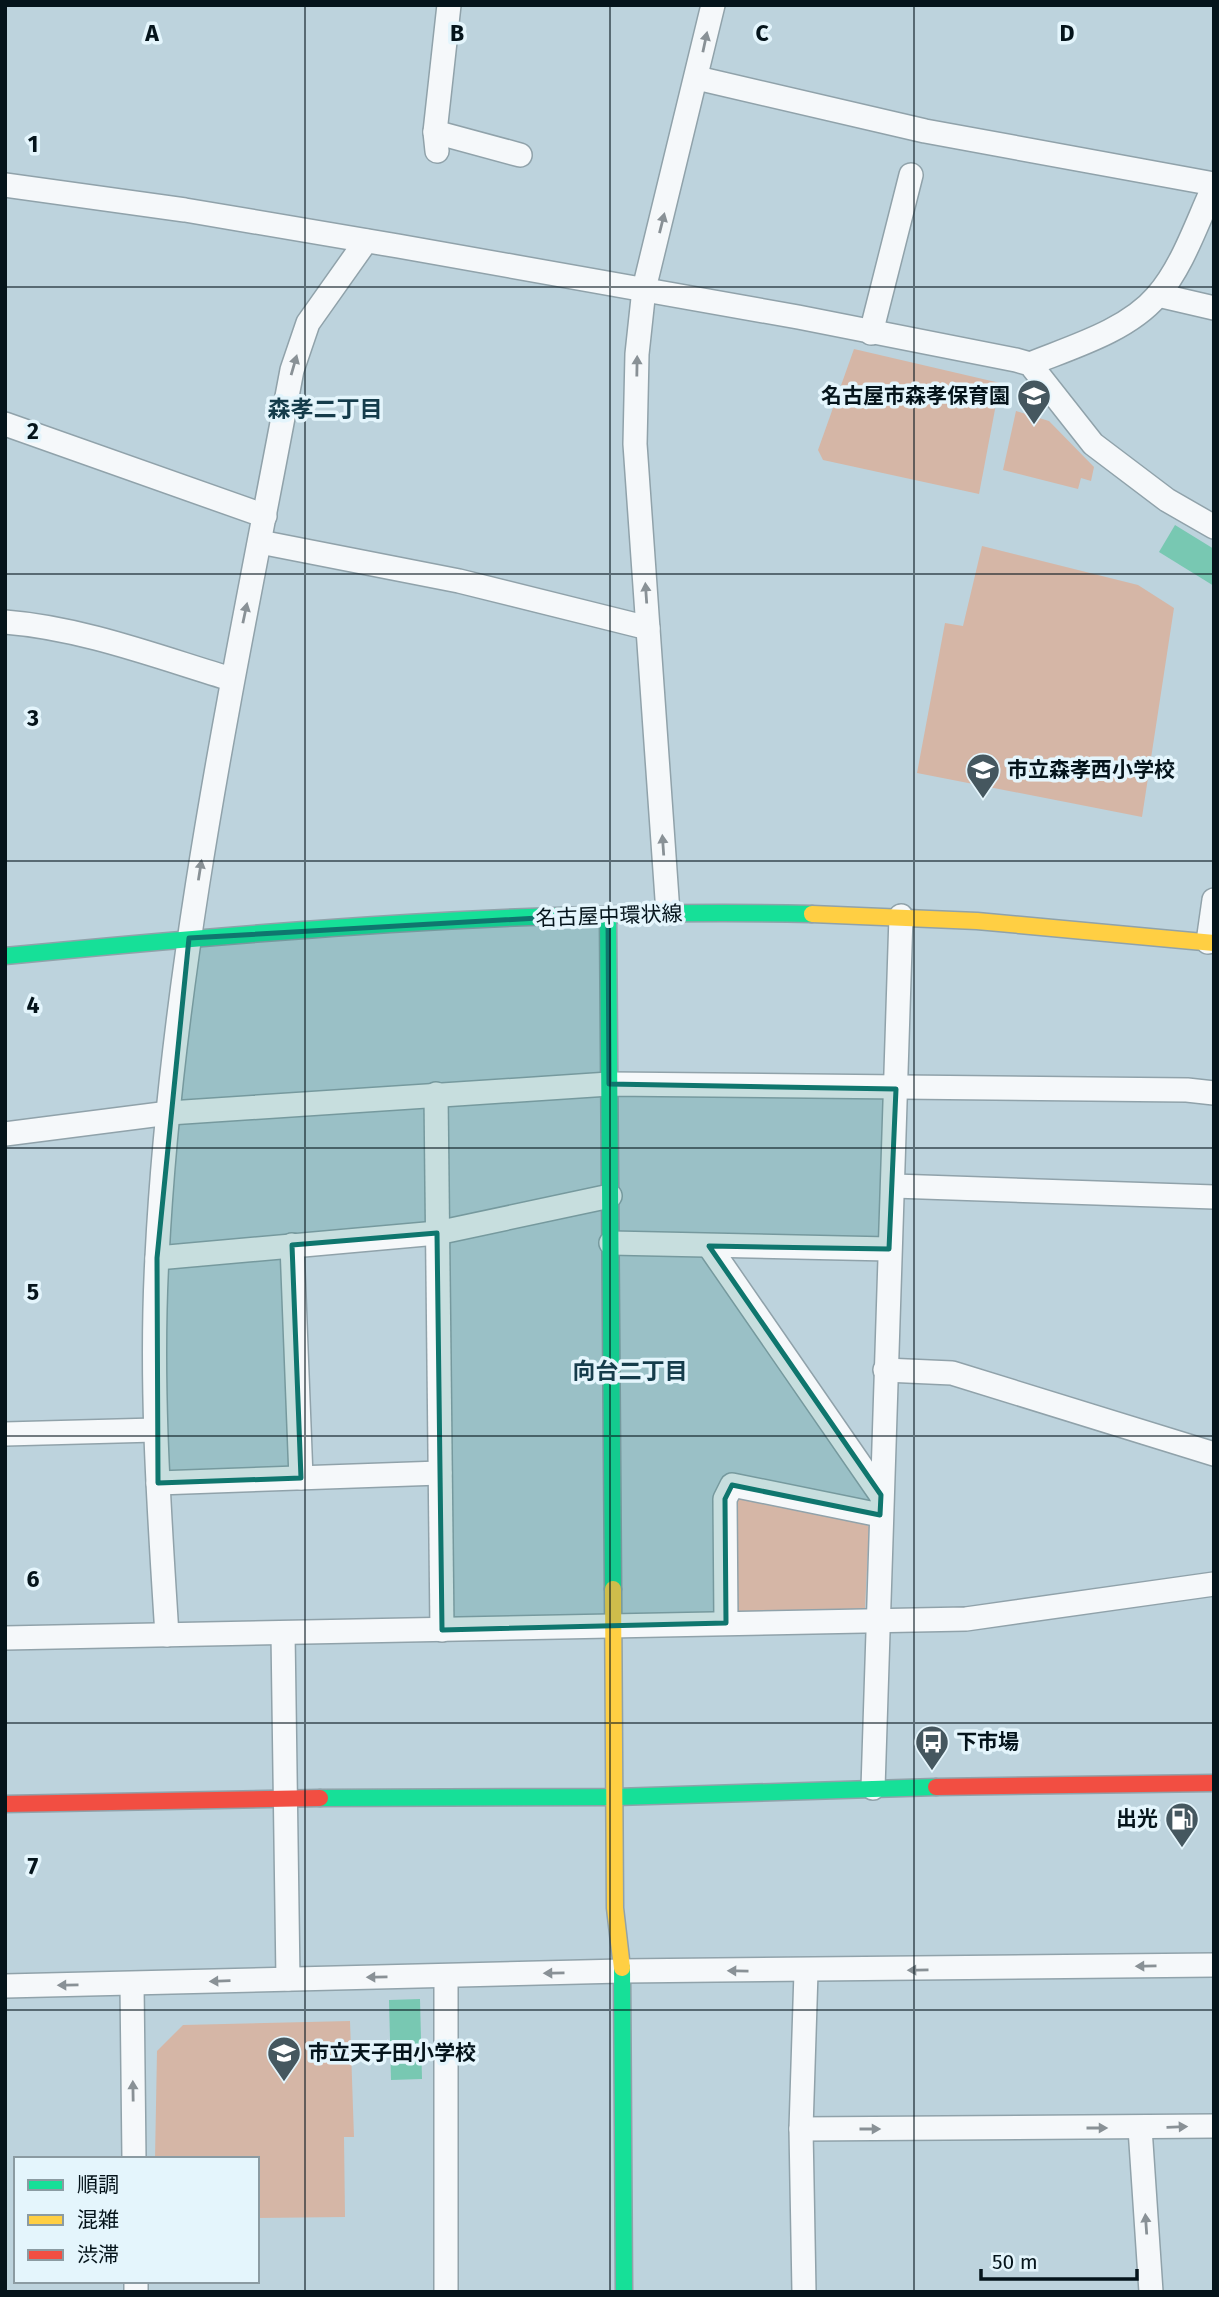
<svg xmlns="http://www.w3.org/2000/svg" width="1219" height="2297" viewBox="0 0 1219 2297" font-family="'Fira Sans','Noto Sans JP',sans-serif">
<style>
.green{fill:#d5b6a6}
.water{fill:#78c8b2}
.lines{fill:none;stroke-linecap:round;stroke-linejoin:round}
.street-casing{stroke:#90a2aa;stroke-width:26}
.fast-casing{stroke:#90a2aa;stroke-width:19}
.slow-casing{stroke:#90a2aa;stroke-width:19}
.jam-casing{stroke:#90a2aa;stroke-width:19}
.street{stroke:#f5f8fa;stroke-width:23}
.fast{stroke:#16e098;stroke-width:16}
.slow{stroke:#ffcf43;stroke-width:16}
.jam{stroke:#f24e42;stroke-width:16}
.oneway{fill:#899196}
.marked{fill:#0f766e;fill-opacity:0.2;stroke:#0f766e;stroke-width:5;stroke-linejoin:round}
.grid{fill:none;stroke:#05141b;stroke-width:2;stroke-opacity:0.55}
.labels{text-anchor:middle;stroke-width:7;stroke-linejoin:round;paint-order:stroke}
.poi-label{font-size:21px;font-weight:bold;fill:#05141b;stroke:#e4f5fc;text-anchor:start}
.street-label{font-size:21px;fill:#05141b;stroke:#e4f5fc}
.neighbourhood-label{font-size:23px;font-weight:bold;fill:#153c4b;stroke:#e4f5fc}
.grid-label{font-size:23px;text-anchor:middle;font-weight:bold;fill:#05141b;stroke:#e4f5fc;stroke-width:7;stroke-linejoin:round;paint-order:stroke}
</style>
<rect width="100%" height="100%" fill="#bdd3dd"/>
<!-- green -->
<g class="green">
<path d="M854,349L1000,383L979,494L823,460L818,450Z"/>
<path d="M1016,411L1049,421L1094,467L1091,481L1081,478L1078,489L1003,470Z"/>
<path d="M982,546L1138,585L1174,608L1142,817L917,773L945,623L963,626Z"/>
<path d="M739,1493L863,1519L869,1527L865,1608L859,1613L743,1616L734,1607L730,1501Z"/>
<path d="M350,2021L354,2137H344L345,2217L257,2218V2159H155L157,2051L183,2025Z"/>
</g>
<!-- water -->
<g class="water">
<path d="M1175,525L1214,549V586L1159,552Z"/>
<path d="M420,1999L422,2079L391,2080L389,2000Z"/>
</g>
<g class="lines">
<!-- street casing -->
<g class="street-casing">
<g id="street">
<path d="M697,78L925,131L1214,184"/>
<path d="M435,132L520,155"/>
<path d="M437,151L435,132L449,5"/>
<path d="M5,185L185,210L398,246L798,317L1016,360L1030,364L1093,444L1167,500L1214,527"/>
<path d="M1158,295L1214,308"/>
<path d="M871,333L911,175"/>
<path d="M1030,364C1072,347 1127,331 1157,296C1183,266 1197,222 1214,186"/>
<path d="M5,424L265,516"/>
<path d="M260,542L459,581L648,628"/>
<path d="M5,622C82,628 158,657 231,679"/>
<path d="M668,913L635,444L637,354L644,289L713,5"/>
<path d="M1208,942L1214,900"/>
<path d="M436,1094L442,1630"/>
<path d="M5,1134L169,1113L609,1084L1187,1090L1214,1093"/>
<path d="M894,1186L1214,1197"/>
<path d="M611,1243L889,1249"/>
<path d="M292,1245L301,1478"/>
<path d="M709,1246L881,1495"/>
<path d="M157,1258L437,1233L610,1196"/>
<path d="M885,1370L952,1373L1214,1454"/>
<path d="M5,1434L155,1430"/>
<path d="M158,1483L440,1473"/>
<path d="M726,1623L725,1499L732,1485L880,1515"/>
<path d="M283,1633L288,1979"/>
<path d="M167,1635C159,1509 150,1383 157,1257C172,957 237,664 292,370L308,323L366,241"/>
<path d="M5,1638L966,1619L1214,1584"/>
<path d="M873,1788L901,916"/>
<path d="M446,1976V2292"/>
<path d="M132,1984L134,2159"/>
<path d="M5,1986L622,1971L1214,1965"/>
<path d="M1140,2128L1151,2292"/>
<path d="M801,2129L1214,2126"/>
<path d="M136,2281V2292"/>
<path d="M804,2292L801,2129L806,1972"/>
</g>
</g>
<!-- fast casing -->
<g class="fast-casing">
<g id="fast">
<path d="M608,914L613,1589"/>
<path d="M5,956C273,930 543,908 812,914"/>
<path d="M320,1798L616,1797L936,1787"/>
<path d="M622,1968L624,2292"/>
</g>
</g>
<!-- slow casing -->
<g class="slow-casing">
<g id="slow">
<path d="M812,914L977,921L1214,943"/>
<path d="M613,1589L615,1908L622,1968"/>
</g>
</g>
<!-- jam casing -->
<g class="jam-casing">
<g id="jam">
<path d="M936,1787L1214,1783"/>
<path d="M5,1804L320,1798"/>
</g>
</g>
<!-- street -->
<use href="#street" class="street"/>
<!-- fast -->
<use href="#fast" class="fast"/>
<!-- slow -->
<use href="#slow" class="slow"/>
<!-- jam -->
<use href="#jam" class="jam"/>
</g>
<!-- one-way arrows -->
<defs><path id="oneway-solid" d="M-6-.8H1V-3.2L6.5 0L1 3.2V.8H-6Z" transform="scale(1.75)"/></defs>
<g class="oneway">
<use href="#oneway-solid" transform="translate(705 42) rotate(-78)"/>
<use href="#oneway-solid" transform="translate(662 223) rotate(-76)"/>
<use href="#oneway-solid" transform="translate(294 365) rotate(-74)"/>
<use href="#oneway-solid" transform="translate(637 366) rotate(-89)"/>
<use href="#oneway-solid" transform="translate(646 593) rotate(-94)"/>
<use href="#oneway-solid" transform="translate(245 613) rotate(-78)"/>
<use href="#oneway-solid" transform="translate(663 845) rotate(-94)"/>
<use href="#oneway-solid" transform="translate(200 870) rotate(-81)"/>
<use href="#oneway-solid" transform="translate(1146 1966) rotate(179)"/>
<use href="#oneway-solid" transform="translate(918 1970) rotate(179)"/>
<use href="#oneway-solid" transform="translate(738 1971) rotate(-179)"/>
<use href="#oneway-solid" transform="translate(554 1973) rotate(179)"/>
<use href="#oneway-solid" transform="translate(377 1977) rotate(179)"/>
<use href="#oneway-solid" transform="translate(220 1981) rotate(178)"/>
<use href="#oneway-solid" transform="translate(68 1985) rotate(179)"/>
<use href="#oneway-solid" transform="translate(133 2091) rotate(-91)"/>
<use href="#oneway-solid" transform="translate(1177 2127) rotate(-2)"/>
<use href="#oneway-solid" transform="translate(1097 2128)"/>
<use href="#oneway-solid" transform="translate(870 2129)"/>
<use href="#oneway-solid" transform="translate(1146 2224) rotate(-94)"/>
</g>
<!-- marked area -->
<path class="marked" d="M608,914L609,1084L896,1089L889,1249L709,1246L881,1495L880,1515L732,1485L725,1499L726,1623L442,1630L437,1233L292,1245L301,1478L158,1483L157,1258L189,938Z"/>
<!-- grid -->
<path class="grid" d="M305,5V2292M610,5V2292M914,5V2292M5,287H1214M5,574H1214M5,861H1214M5,1148H1214M5,1436H1214M5,1723H1214M5,2010H1214"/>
<!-- icons -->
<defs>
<g id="school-pin" transform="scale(1.75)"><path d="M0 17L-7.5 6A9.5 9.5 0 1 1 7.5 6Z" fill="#45575f" stroke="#e4f5fc"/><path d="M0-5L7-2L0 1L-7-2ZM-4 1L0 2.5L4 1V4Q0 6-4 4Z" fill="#fff"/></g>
<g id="bus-pin" transform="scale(1.75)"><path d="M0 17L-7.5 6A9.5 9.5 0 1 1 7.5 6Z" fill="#45575f" stroke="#e4f5fc"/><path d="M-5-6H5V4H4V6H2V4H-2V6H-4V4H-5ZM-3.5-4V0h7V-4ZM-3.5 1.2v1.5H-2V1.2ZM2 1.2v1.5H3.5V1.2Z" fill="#fff"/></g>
<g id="fuel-pin" transform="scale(1.75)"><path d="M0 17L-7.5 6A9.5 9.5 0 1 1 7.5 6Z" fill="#45575f" stroke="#e4f5fc"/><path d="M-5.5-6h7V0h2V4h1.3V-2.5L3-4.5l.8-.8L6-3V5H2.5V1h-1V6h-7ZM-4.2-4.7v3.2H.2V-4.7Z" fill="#fff"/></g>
</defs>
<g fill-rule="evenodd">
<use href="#school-pin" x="1034" y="396"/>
<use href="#school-pin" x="983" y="770"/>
<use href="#bus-pin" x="932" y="1742"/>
<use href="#fuel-pin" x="1182" y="1819"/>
<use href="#school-pin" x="284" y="2053"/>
</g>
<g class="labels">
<!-- poi labels -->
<g class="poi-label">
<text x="1010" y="403" text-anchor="end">名古屋市森孝保育園</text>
<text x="1007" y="777">市立森孝西小学校</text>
<text x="956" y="1749">下市場</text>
<text x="1158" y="1826" text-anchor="end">出光</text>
<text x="308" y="2060">市立天子田小学校</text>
</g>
<!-- street labels -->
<g class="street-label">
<text transform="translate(609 916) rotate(-2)" y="7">名古屋中環状線</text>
</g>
<!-- neighbourhood labels -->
<g class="neighbourhood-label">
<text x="325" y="417">森孝二丁目</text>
<text x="630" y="1379">向台二丁目</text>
</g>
</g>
<g class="grid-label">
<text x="152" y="41">A</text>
<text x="457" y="41">B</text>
<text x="762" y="41">C</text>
<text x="1067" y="41">D</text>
<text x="33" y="152">1</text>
<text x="33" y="439">2</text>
<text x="33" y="726">3</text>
<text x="33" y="1013">4</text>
<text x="33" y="1300">5</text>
<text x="33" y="1587">6</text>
<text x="33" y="1874">7</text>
</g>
<!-- border -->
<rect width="1219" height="2297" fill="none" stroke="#05141b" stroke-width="14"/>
<!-- legend -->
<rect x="14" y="2157" width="245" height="126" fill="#e4f5fc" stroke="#8b9ba2" stroke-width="2"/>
<rect x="28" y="2180" width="35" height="10" fill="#16e098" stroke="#8b9ba2" stroke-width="2"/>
<text x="77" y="2192" font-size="21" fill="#05141b">順調</text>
<rect x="28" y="2215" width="35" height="10" fill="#ffcf43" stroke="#8b9ba2" stroke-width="2"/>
<text x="77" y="2227" font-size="21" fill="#05141b">混雑</text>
<rect x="28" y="2250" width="35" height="10" fill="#f24e42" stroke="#8b9ba2" stroke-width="2"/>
<text x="77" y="2262" font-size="21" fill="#05141b">渋滞</text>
<!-- scale -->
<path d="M981 2269v10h156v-10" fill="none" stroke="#05141b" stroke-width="3.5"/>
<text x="992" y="2269" font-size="21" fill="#05141b" stroke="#e4f5fc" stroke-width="5" paint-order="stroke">50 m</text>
</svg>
